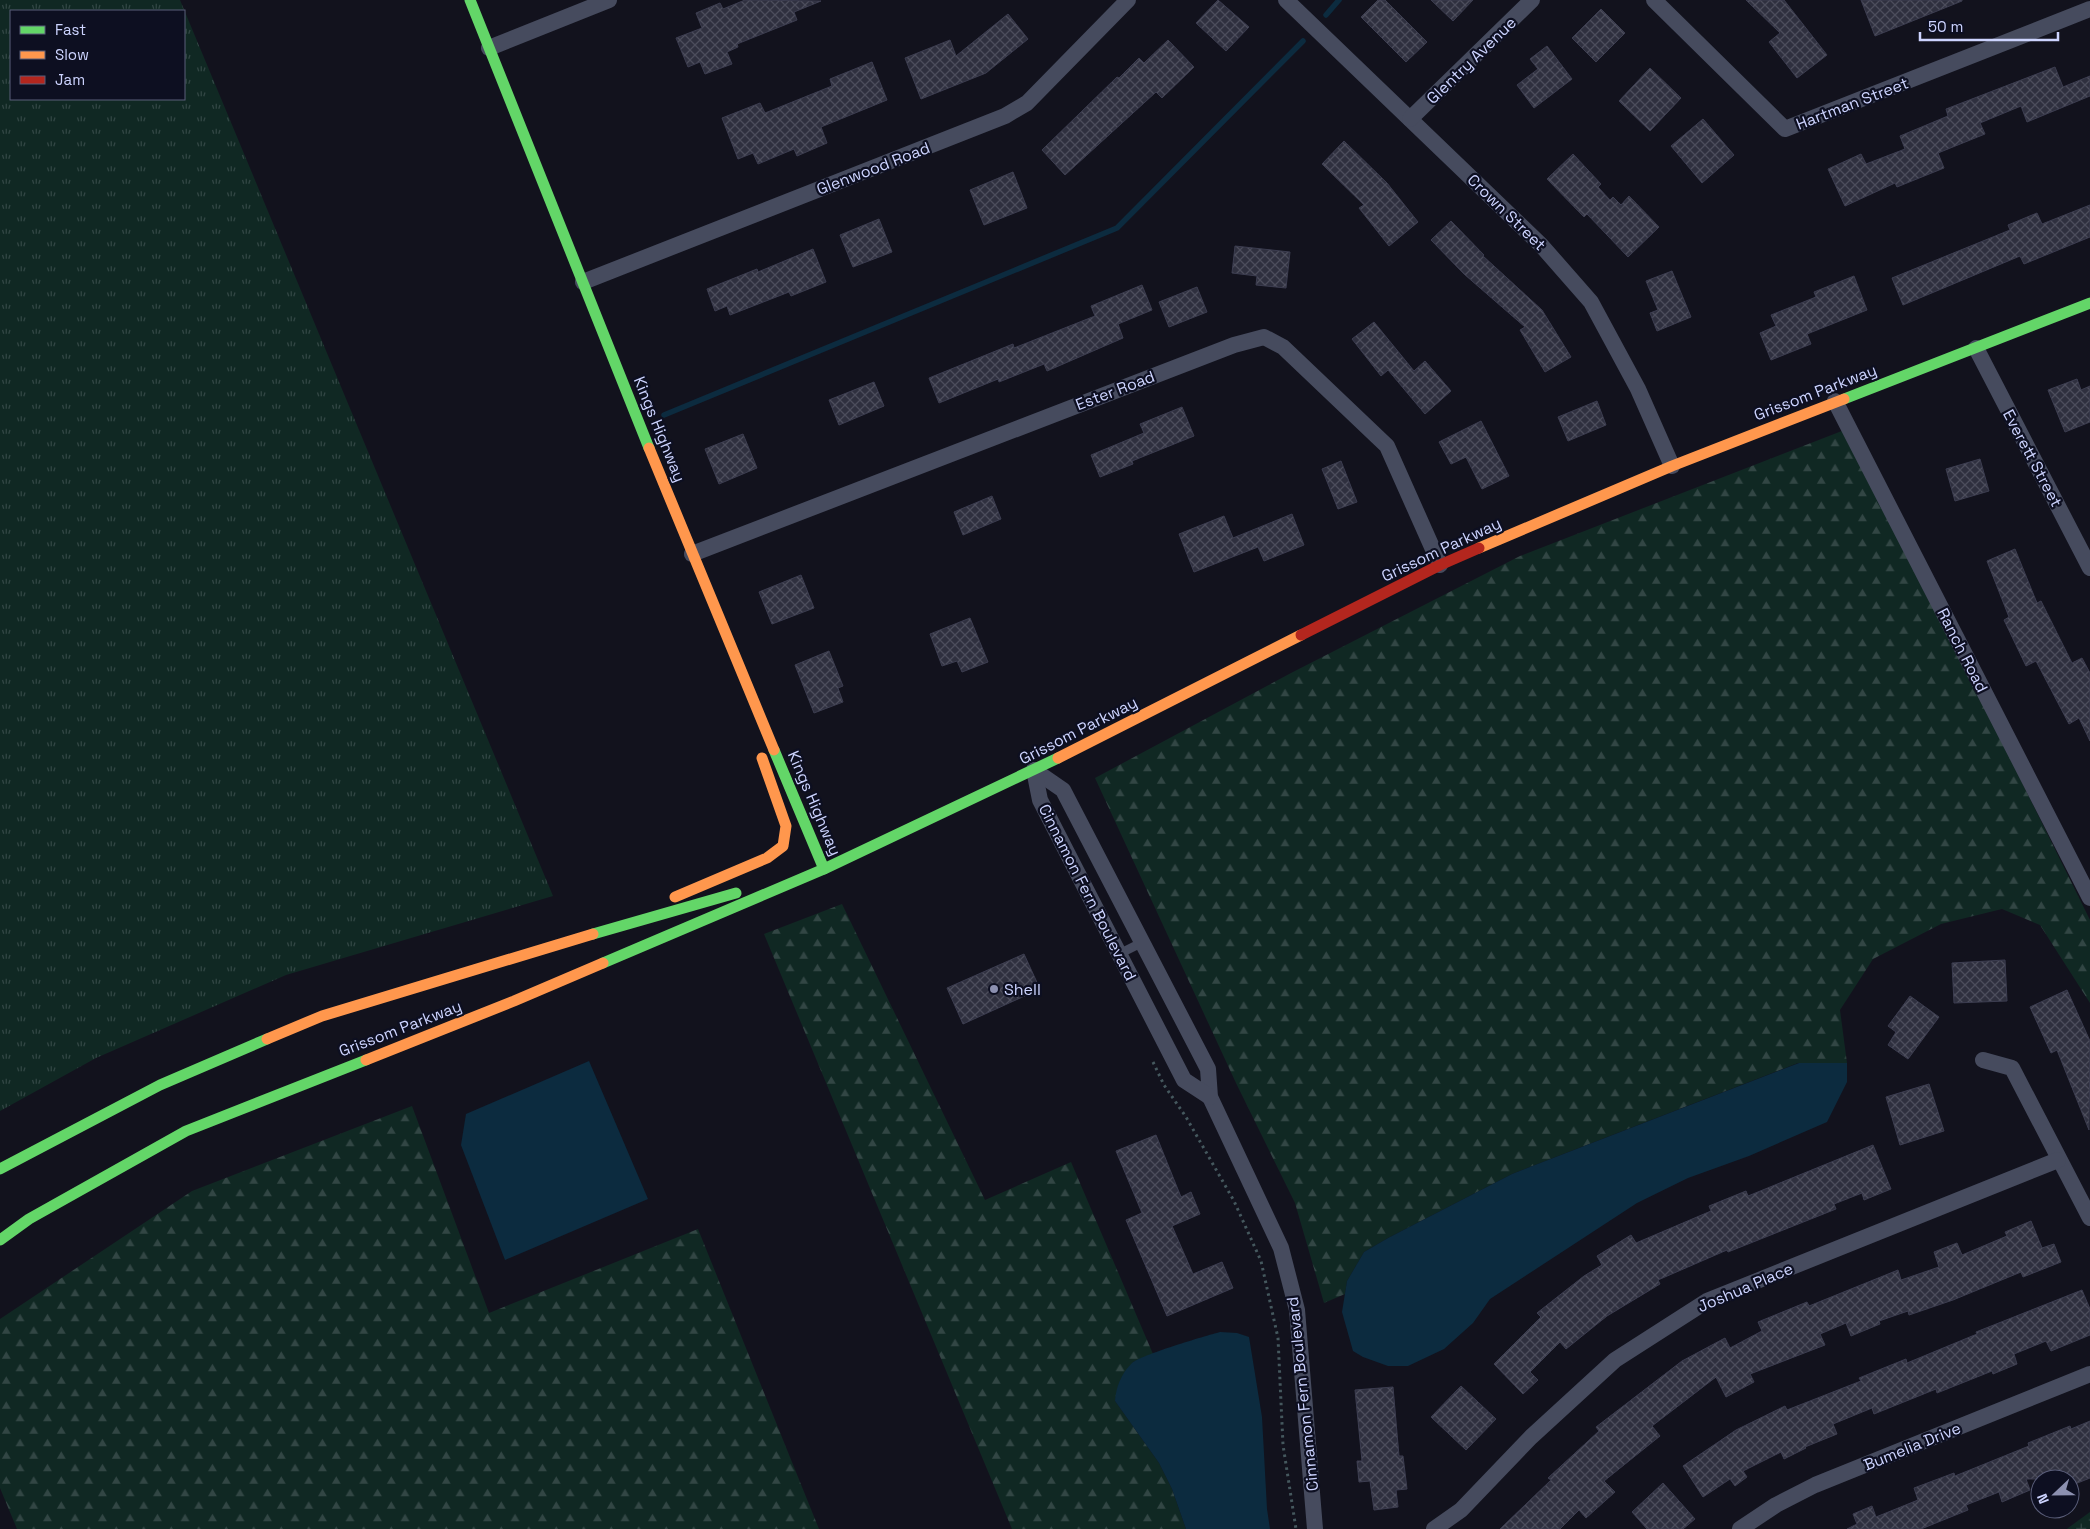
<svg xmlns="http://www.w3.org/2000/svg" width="2090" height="1529" viewBox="0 0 2090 1529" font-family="'Space Grotesk',sans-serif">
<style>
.grass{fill:url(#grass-tufts);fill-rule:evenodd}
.forest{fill:url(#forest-firs)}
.wetland{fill:url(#wetland-marsh)}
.water{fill:#0c2b3f}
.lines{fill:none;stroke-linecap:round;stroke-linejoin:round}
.stream{stroke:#0c2b3f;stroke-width:5.5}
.building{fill:url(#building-cross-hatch);stroke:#3c3d50}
.path{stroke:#45585e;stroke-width:3;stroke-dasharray:2.5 4;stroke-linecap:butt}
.lane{stroke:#464b5e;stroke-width:9}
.street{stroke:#464b5e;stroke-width:16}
.fast{stroke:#63d668;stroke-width:11}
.slow{stroke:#ff974d;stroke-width:11}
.jam{stroke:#b3261e;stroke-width:11}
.poi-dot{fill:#8c90b0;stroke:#0d0f21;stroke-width:2}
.labels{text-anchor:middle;stroke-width:4.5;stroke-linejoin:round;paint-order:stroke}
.street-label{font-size:16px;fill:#cdd4ff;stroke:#0d0f21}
.poi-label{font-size:16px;fill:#cdd4ff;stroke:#0d0f21;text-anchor:start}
</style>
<defs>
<pattern id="grass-tufts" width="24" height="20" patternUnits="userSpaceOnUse" patternTransform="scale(1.25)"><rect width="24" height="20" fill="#102823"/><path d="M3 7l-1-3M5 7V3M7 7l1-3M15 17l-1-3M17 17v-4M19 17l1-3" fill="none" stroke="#324644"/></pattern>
<pattern id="forest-firs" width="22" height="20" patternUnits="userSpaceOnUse" patternTransform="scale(1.25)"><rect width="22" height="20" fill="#102823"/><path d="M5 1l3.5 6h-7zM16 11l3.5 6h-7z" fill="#324644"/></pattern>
<pattern id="wetland-marsh" width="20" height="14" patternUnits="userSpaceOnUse" patternTransform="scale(1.25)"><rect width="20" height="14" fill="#102823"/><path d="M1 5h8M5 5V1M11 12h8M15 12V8" fill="none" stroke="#324644"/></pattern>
<pattern id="building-cross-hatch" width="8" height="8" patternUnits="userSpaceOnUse" patternTransform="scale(1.25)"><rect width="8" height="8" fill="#2f303f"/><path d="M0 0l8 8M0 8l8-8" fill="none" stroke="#4c4d5c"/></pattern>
</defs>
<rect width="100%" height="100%" fill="#12121d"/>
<!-- grass -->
<path class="grass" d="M0,0H180L553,896L286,975L96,1058L0,1111ZM11,11H184V99H11Z"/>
<!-- forest -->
<g class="forest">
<path d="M1847,429L2090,920V1003L2040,925L2002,909L1941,924L1873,959L1840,1010L1847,1063H1798L1512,1174L1388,1238L1364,1252L1347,1281L1345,1294L1324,1303L1295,1203L1236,1083L1095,778L1291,673L1520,556Z"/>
<path d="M842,904L985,1200L1071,1162L1153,1354L1133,1362L1115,1401L1159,1463L1172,1489L1186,1529H1012L764,934Z"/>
<path d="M412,1106L489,1313L698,1229L819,1529H17L0,1488V1319L192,1191Z"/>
</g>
<!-- wetland -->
<path class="wetland" d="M2090,1512V1529H2067L2068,1528Z"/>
<!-- water -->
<g class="water">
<path d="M589,1061L648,1199L505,1260L461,1145L466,1114Z"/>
<path d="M1799,1063H1847V1082L1827,1122L1749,1156L1688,1178L1637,1203L1490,1299L1473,1323L1444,1349L1408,1366H1388L1363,1357L1353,1351L1342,1312L1347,1281L1364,1252L1388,1238L1512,1174Z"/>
<path d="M1220,1332L1237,1333L1249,1337L1262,1417L1267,1509L1270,1529H1186L1172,1489L1159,1463L1115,1401C1116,1387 1121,1374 1132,1363C1141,1355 1205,1336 1220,1332Z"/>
</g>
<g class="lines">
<!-- stream -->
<g class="stream">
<path d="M1326,15L1339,0"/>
<path d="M664,415L1117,228L1303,41"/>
</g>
</g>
<!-- building -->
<g class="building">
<path d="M745,0L821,1L794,12L797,20L737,44L738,47L727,52L732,64L705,74L700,62L688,67L676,38L702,28L696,13L720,3L723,9Z"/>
<path d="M1218,0L1249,27L1226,51L1196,23Z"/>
<path d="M1378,0H1385L1427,42L1406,62L1361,17Z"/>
<path d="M1431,0H1473L1453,21Z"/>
<path d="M1746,0H1784L1827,55L1797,78L1769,42L1780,33Z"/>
<path d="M1861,0H1962V1L1875,36Z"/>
<path d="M1601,9L1625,33L1596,62L1572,38Z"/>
<path d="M1008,14L1028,39L986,73L921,99L905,58L950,40L956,56Z"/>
<path d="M1168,40L1194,67L1162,98L1156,92L1065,175L1042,150L1117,77L1119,78L1139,58L1144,63Z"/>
<path d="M1547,46L1572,79L1534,108L1517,85L1538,69L1530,59Z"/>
<path d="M872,62L887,100L821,127L827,143L797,156L794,149L758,164L753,153L738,159L722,118L760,103L765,113L832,86L830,79Z"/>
<path d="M2055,67L2063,87L2090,76V96L2027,122L2021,106L1980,123L1985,134L1938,153L1944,168L1897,187L1895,183L1845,206L1828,169L1861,154L1866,164L1905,149L1900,136L1948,116L1946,109Z"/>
<path d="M1650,68L1681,98L1650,131L1619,101Z"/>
<path d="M1703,119L1734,155L1702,183L1671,146Z"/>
<path d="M1344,141L1387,183L1418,222L1389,246L1359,208L1364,205L1322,164Z"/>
<path d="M1573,154L1601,184L1598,187L1610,200L1613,197L1621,205L1629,196L1659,227L1628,257L1587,214L1584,217L1547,179Z"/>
<path d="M1013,172L1027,208L984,225L970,190Z"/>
<path d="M2090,205V237L2024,264L2020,256L1903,305L1892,278L2010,230L2008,225L2037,213L2042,224Z"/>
<path d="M879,219L892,252L853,267L840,235Z"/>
<path d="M1451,221L1484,255L1483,256L1542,310L1571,357L1545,372L1520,330L1525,327L1464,274L1431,240Z"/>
<path d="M1235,246L1290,252L1286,288L1256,285L1257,276L1232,273Z"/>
<path d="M813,249L826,282L791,296L789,292L730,315L727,306L715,311L707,289L757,269L758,272Z"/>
<path d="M1672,271L1691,317L1657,331L1650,313L1658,310L1646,281Z"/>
<path d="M1854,276L1867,310L1807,334L1811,344L1771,360L1760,333L1776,326L1771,315L1816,297L1814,292Z"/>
<path d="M1142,285L1152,310L1118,324L1123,338L1047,371L1044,364L999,382L998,379L939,403L929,378L1013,344L1014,348L1095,316L1091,306Z"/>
<path d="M1197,287L1207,312L1169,327L1159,302Z"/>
<path d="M1374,322L1414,371L1425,361L1451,391L1425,414L1388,370L1381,376L1352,339Z"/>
<path d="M2077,379L2081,390L2090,386V422L2065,432L2048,390Z"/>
<path d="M874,382L884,406L839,425L829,400Z"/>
<path d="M1597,401L1606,425L1568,441L1558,417Z"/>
<path d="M1182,407L1194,436L1132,461L1133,464L1100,477L1091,455L1144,433L1140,424Z"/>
<path d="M1481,421L1509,476L1482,489L1466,457L1451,464L1439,442Z"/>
<path d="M743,434L757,468L719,484L705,449Z"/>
<path d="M1980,459L1989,491L1955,501L1946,469Z"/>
<path d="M1341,461L1357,502L1338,509L1322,469Z"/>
<path d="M992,496L1001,519L963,535L954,512Z"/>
<path d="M1292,514L1304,545L1264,561L1258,547L1194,572L1179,534L1224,516L1233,538Z"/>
<path d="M2015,549L2037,603L2041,601L2072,663L2082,658L2090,673V741L2079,718L2069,724L2036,661L2026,666L2004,620L2009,617L1987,561Z"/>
<path d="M801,575L814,608L772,624L759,592Z"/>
<path d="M970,618L988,662L962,672L957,661L942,666L930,634Z"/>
<path d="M829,651L843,686L838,688L843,702L814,713L795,665Z"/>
<path d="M1024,954L1040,989L963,1024L947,988Z"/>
<path d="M2005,960L2007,1001L1954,1003L1952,963Z"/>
<path d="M2067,990L2090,1041L2089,1130L2057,1050L2051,1053L2030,1007Z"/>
<path d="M1910,996L1939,1017L1908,1059L1888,1045L1896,1032L1888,1026Z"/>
<path d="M1929,1084L1944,1131L1900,1145L1886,1097Z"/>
<path d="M1156,1135L1181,1197L1191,1192L1200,1214L1172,1226L1193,1274L1222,1262L1233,1288L1167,1316L1126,1220L1142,1213L1116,1151Z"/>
<path d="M1873,1145L1891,1189L1864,1200L1862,1193L1834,1204L1836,1209L1728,1252L1727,1250L1658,1280L1660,1284L1607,1316L1566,1349L1560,1342L1530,1372L1538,1380L1523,1394L1494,1364L1541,1317L1537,1313L1584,1276L1602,1265L1597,1256L1631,1235L1636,1243L1711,1211L1709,1206L1746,1191L1748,1196Z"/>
<path d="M2031,1221L2042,1248L2054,1244L2061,1262L2023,1277L2021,1272L1953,1300L1909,1315L1908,1311L1879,1321L1880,1324L1851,1336L1846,1323L1820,1334L1825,1345L1750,1374L1754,1382L1726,1397L1716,1377L1652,1426L1660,1436L1604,1481L1615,1492L1586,1518L1579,1510L1560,1529H1500L1551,1480L1548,1478L1599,1431L1596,1427L1682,1361L1725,1338L1730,1348L1762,1331L1758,1322L1807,1302L1809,1306L1898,1270L1901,1280L1939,1267L1934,1252L1957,1243L1962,1255L2007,1236L2005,1232Z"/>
<path d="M2082,1290L2090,1309V1335L2051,1351L2046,1341L2014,1354L2017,1364L1993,1374L1992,1371L1937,1393L1936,1389L1874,1414L1872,1408L1833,1424L1837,1434L1805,1447L1806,1448L1784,1459L1781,1452L1743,1471L1747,1477L1735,1486L1730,1479L1703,1497L1683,1466L1736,1430L1785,1406L1787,1410L1861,1381L1859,1378L1906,1359L1907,1363L1977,1334L1976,1332Z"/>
<path d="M1461,1386L1496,1419L1466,1450L1431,1417Z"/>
<path d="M1393,1387L1399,1456H1403L1407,1489L1396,1490L1398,1507L1374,1510L1370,1481L1359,1482L1357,1461H1362L1355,1390Z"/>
<path d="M2090,1421V1478L2070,1486V1479H2026L2030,1490L2002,1502L1999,1492L1966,1505L1968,1510L1921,1529H1847L1857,1524L1853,1514L1872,1506L1876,1517L1918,1500L1914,1488L1954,1473L1955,1476L2029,1446L2028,1443L2070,1426L2071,1429Z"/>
<path d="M1663,1483L1695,1519L1683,1529H1647L1632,1512Z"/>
</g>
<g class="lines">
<!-- path -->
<path class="path" d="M1153,1062L1164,1085L1186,1117L1234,1201L1261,1261L1278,1338L1283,1445L1296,1529"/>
<!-- lane -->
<path class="lane" d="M1119,954L1143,942"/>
<!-- street -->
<g class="street">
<path d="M1286,0L1541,245L1591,302L1638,389L1672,466"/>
<path d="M1654,0L1785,129L2090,9"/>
<path d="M489,48L609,0"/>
<path d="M1410,119L1532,0"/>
<path d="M583,282L1005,116L1027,103L1128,0"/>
<path d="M1976,348L2090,568"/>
<path d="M1835,401L2090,898"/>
<path d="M692,554L1234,345L1264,337L1283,347L1387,446L1440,565"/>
<path d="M1034,770L1063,790L1208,1069L1210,1097L1281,1248L1297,1310L1315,1529"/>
<path d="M1034,770L1040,800L1184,1080L1210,1097"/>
<path d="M1983,1060L2012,1068L2090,1218"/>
<path d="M1434,1529L1461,1510L1531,1437L1615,1360L1707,1301L2058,1160"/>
<path d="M1740,1529L1776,1505L1815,1485L2090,1374"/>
</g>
<!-- fast -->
<g class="fast">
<path d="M470,0L649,448"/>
<path d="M1844,399L2090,303"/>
<path d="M774,750L824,869"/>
<path d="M593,934L736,893"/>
<path d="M603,963L824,869L1058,758"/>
<path d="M0,1169L160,1085L267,1039"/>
<path d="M0,1240L29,1219L186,1131L366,1060"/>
</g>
<!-- slow -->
<g class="slow">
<path d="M649,448L774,750"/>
<path d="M1479,548L1672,466L1844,399"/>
<path d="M1058,758L1301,635"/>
<path d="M675,897L767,858L783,846L786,826L762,758"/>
<path d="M267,1039L322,1016L593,934"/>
<path d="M366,1060L514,1001L603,963"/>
</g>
<!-- jam -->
<path class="jam" d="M1301,635L1440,565L1479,548"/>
</g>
<!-- markers -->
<circle class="poi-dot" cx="994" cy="989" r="5"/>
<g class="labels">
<!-- street labels -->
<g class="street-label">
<text transform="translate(1471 60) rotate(-44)" y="6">Glentry Avenue</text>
<text transform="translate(1852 103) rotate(-21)" y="6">Hartman Street</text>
<text transform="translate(873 168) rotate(-21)" y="6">Glenwood Road</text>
<text transform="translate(1507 212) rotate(44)" y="6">Crown Street</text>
<text transform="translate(1115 390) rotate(-21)" y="6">Ester Road</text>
<text transform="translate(1815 392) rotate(-21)" y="6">Grissom Parkway</text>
<text transform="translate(660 429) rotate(68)" y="6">Kings Highway</text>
<text transform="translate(2033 458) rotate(62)" y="6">Everett Street</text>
<text transform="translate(1441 549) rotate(-25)" y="6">Grissom Parkway</text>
<text transform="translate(1963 650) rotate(63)" y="6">Ranch Road</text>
<text transform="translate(1078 730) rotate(-27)" y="6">Grissom Parkway</text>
<text transform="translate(815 803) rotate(67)" y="6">Kings Highway</text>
<text transform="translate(1088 892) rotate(63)" y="6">Cinnamon Fern Boulevard</text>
<text transform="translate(400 1028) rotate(-21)" y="6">Grissom Parkway</text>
<text transform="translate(1745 1287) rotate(-23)" y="6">Joshua Place</text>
<text transform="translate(1302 1394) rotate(-96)" y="6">Cinnamon Fern Boulevard</text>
<text transform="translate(1912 1446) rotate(-22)" y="6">Bumelia Drive</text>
</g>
<!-- poi labels -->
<g class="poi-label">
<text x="1004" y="995">Shell</text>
</g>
</g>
<!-- legend -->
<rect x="10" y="10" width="175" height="90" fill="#0d0f21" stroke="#5a5e7a"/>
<rect x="20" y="26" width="25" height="8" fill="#63d668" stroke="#5a5e7a"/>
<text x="55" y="35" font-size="15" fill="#cdd4ff">Fast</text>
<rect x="20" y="51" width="25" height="8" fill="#ff974d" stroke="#5a5e7a"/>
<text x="55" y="60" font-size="15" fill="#cdd4ff">Slow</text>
<rect x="20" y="76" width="25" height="8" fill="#b3261e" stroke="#5a5e7a"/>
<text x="55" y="85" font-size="15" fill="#cdd4ff">Jam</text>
<!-- north arrow -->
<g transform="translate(2055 1494) rotate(248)"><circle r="24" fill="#0d0f21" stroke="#5a5e7a"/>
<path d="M0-4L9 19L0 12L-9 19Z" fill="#8c90b0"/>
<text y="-8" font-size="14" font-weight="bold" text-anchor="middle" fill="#cdd4ff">N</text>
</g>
<!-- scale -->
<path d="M1920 32v8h138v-8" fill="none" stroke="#cdd4ff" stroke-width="2.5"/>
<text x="1928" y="32" font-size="15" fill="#cdd4ff" stroke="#0d0f21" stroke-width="4" paint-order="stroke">50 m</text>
</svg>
